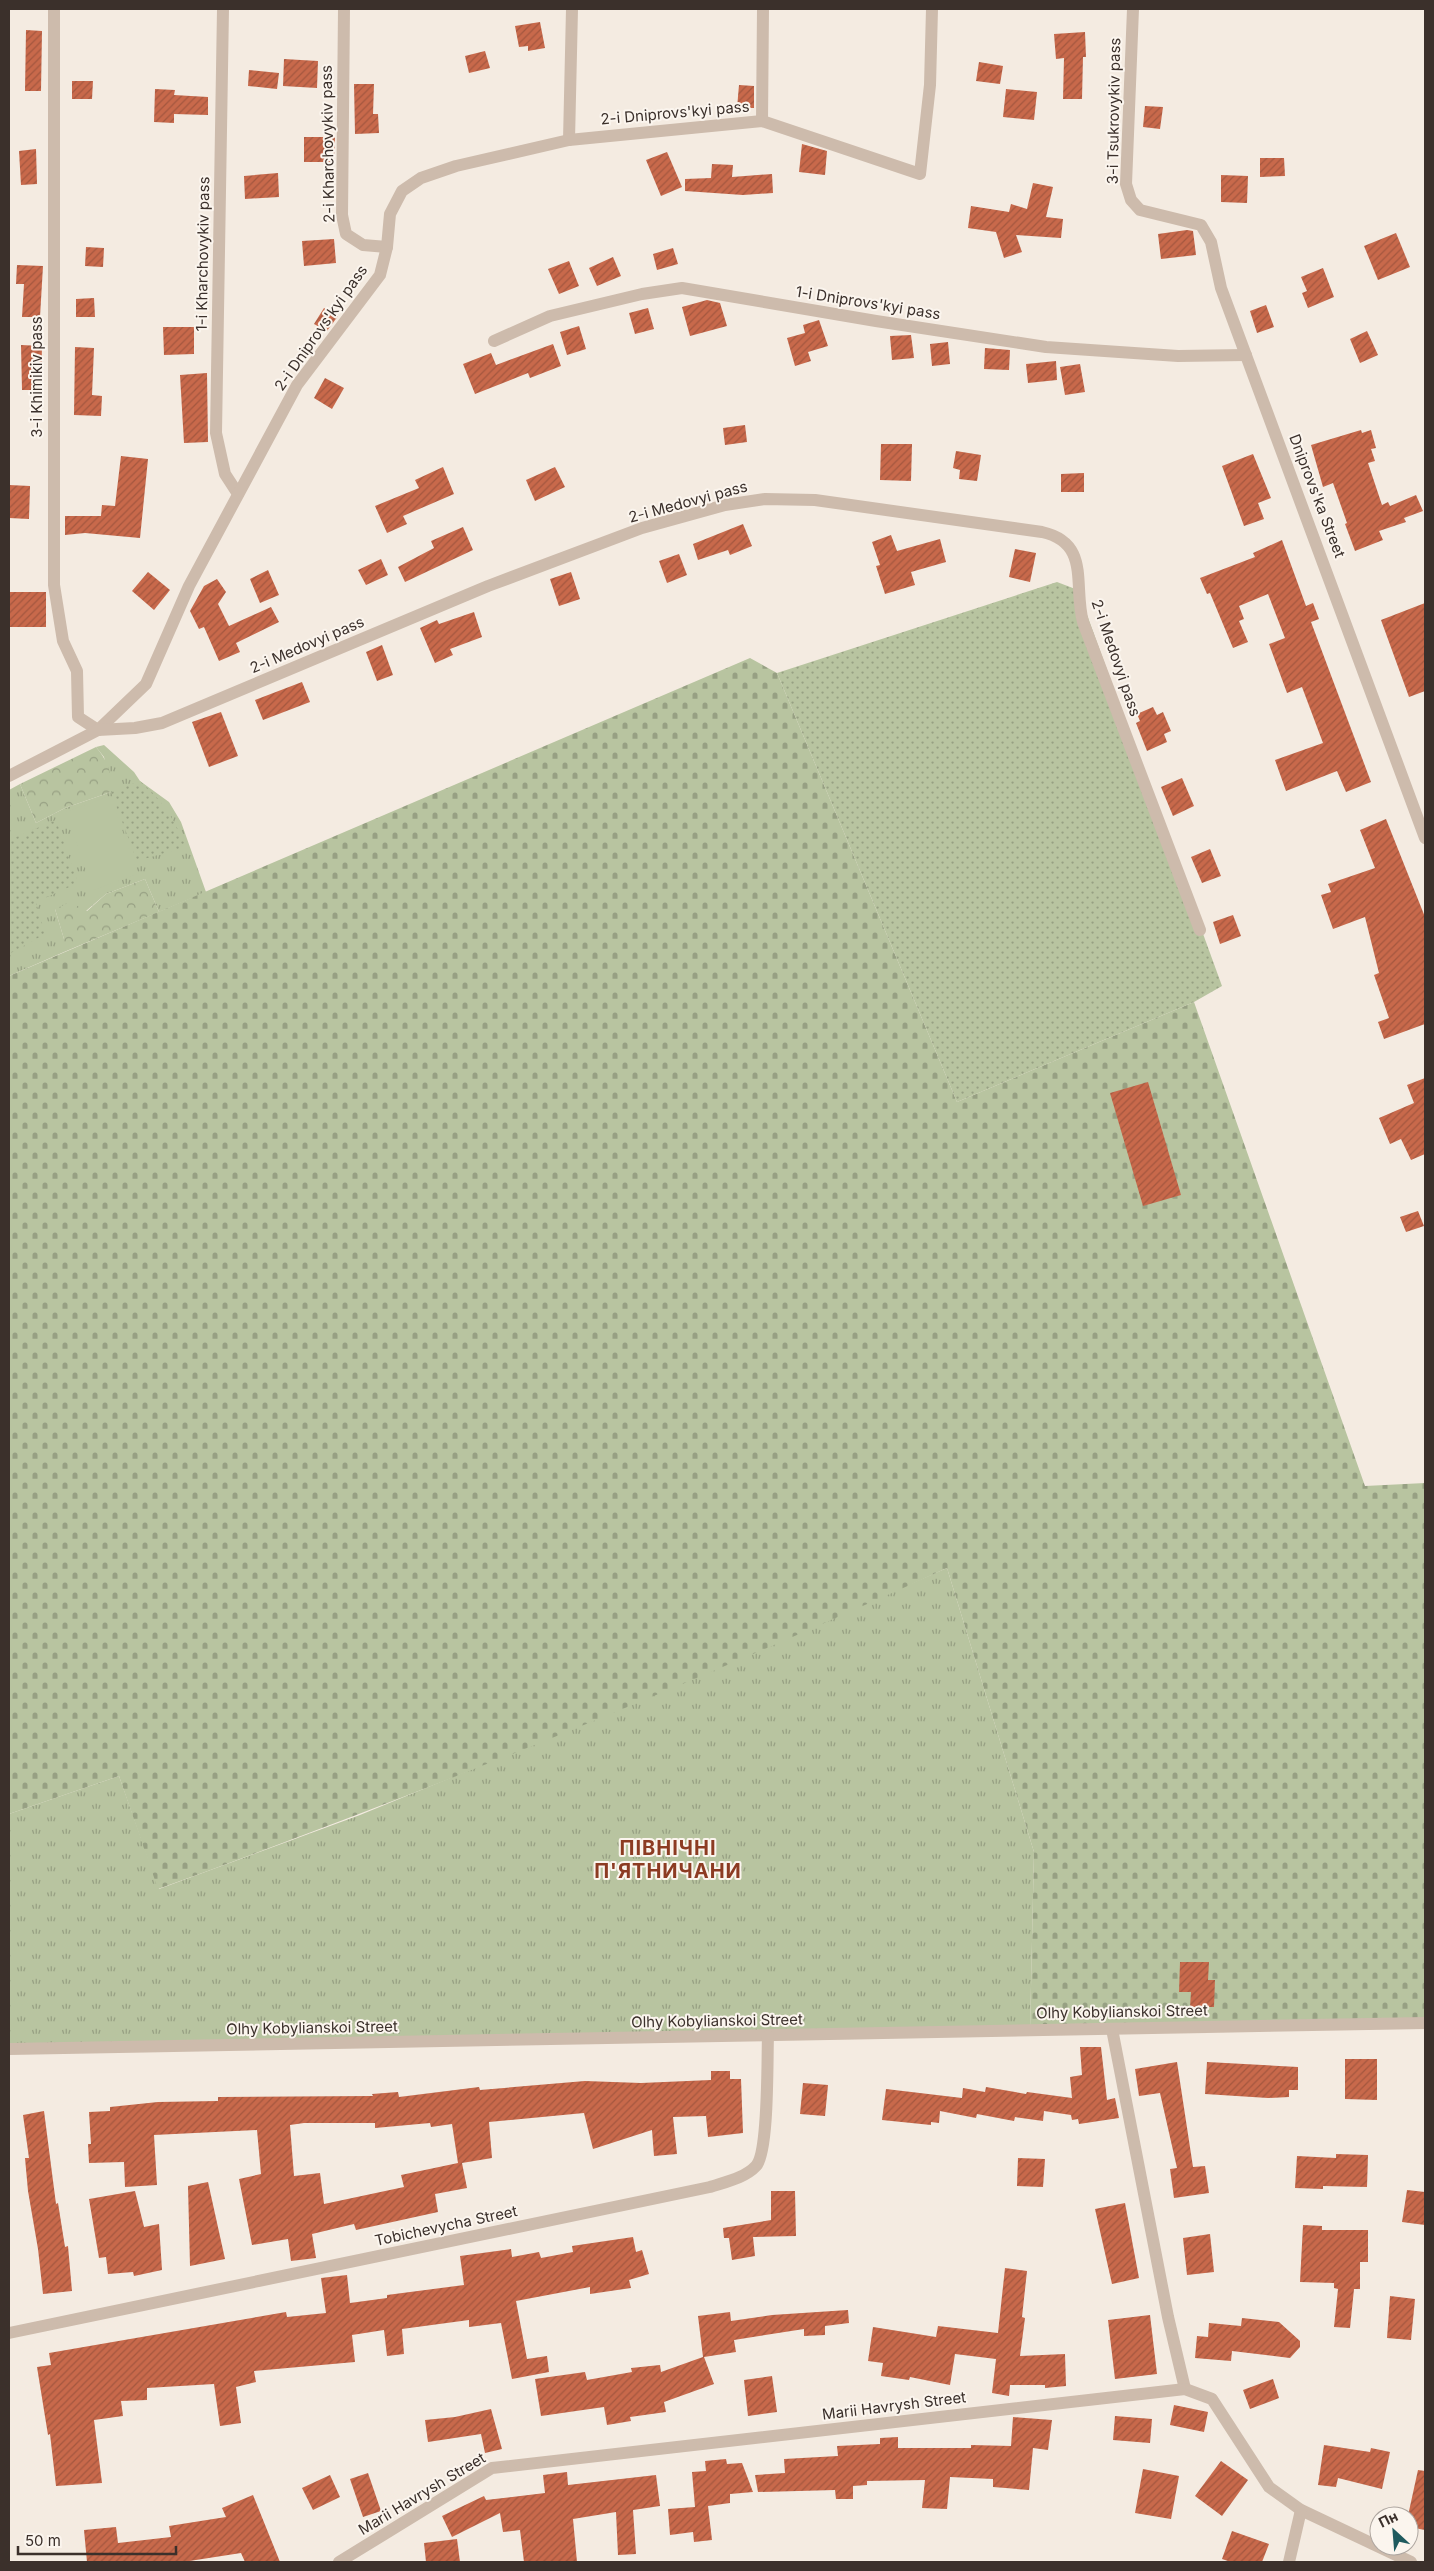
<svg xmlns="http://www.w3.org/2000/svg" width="1434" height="2571" viewBox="0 0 1434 2571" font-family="Inter,sans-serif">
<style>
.grass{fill:url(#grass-tufts)}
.forest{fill:url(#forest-crowns)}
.cemetery{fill:url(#cemetery-stones)}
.garden{fill:url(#garden-dots)}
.pitch{fill:#b8c4a0}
.building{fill:url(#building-hatch);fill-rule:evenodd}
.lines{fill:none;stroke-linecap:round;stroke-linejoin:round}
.minor{stroke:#cdbbac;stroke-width:12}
.labels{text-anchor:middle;stroke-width:4;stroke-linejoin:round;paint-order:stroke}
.street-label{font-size:15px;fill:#3b302b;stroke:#fbf5ee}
.district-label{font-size:20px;font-weight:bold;letter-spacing:1px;fill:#8c3b22;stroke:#fbf5ee}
</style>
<defs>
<pattern id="grass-tufts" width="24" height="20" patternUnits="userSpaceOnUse" patternTransform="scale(1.25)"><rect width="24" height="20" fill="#b8c4a0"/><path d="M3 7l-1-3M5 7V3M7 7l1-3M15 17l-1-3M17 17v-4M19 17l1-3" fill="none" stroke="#97a083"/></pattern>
<pattern id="forest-crowns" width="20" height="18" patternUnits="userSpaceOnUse" patternTransform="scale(1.25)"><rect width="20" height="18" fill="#b8c4a0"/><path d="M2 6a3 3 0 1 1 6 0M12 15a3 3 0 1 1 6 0" fill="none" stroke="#97a083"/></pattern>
<pattern id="cemetery-stones" width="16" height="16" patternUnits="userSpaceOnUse" patternTransform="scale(1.25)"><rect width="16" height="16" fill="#b8c4a0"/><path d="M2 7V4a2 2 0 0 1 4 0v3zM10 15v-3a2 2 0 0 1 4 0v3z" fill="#97a083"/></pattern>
<pattern id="garden-dots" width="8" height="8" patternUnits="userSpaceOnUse" patternTransform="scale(1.25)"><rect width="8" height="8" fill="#b8c4a0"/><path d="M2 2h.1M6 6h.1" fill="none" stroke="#97a083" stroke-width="1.8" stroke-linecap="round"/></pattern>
<pattern id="building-hatch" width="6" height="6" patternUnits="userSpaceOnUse" patternTransform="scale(1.25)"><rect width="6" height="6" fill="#c8694b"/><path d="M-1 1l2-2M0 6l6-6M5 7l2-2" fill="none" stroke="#a4573f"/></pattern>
</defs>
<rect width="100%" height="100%" fill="#f4ebe1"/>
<!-- grass -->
<g class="grass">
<path d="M104,745L134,772L140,781L169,802L181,822L206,892L159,912L145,879L106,894L86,911L55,909L64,939V952L9,976V790L20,784L36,823L65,808L111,792L104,757L96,747Z"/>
<path d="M947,1568L1034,1852L1030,2031L9,2049V1814L119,1776L159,1889L360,1815L699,1676Z"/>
</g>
<!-- forest -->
<g class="forest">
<path d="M96,747C108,761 112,774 111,792L65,808L36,823L20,784Z"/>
<path d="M145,879L159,912L64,952V939L55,909L70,902L87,911L106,894Z"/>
</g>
<!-- cemetery -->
<path class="cemetery" d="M750,658L777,673L957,1102L1194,1002L1365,1486L1425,1483V2023L1030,2031L1034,1852L947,1568C689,1686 425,1792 158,1889L119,1776L9,1814V976Z"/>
<!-- garden -->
<g class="garden">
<path d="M1057,582L1078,590L1222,986L1194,1002L957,1102L777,673Z"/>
<path d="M140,781C163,801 174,819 186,847L137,861L111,792Z"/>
<path d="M56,820L78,883L36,902L45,934L9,954V840Z"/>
</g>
<!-- pitch -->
<path class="pitch" d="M110,796L138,874L93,890L65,812Z"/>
<!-- building -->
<g class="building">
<path d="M540,22L545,48L528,51V46L519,47L515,26Z"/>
<path d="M26,30L42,31L41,91H25Z"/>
<path d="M1085,32L1086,57H1083L1082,99H1063L1064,58L1056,59L1054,34Z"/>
<path d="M485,51L490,68L469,73L465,56Z"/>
<path d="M284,59L318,61L317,88L283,86Z"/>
<path d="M979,62L1003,66L1000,84L976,81Z"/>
<path d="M249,70L279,73L277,89L248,86Z"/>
<path d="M72,81H93L92,99H72Z"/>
<path d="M354,84H374L373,114H378L379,133L355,134Z"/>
<path d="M739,85L754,86V108H737Z"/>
<path d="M155,89L175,90L174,95L208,97V115L174,114V123L154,122Z"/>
<path d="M1006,89L1037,92L1034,120L1003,117Z"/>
<path d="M1145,106L1163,107L1160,129L1143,127Z"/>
<path d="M304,137H335L334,162H304Z"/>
<path d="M802,144L827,151L825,175L799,172Z"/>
<path d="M36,149L37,184L21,185L19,151Z"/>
<path d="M667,152L682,187L661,196L646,160Z"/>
<path d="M1260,158H1284L1285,176L1260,177Z"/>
<path d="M712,164L733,165L732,177L772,174L773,193L743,195L685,191V179L711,178Z"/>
<path d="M278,173L279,197L245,199L244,176Z"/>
<path d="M1221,175L1248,176L1247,203L1221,202Z"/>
<path d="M1033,183L1053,187L1046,217L1063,219L1061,238L1016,235L1022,252L1004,258L996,232L968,228L971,206L1009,212L1011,204L1027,209Z"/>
<path d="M1187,230L1193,231L1196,255L1161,259L1158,234Z"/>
<path d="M1396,233L1410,267L1378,280L1364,246Z"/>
<path d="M334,239L336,263L304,266L302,241Z"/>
<path d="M86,247L104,248L103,267L85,266Z"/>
<path d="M673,248L678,264L657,270L653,254Z"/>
<path d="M613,257L621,276L597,286L589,268Z"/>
<path d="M569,261L579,286L559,294L548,269Z"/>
<path d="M17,265L43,266L40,317H22L24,284H16Z"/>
<path d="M1323,268L1334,297L1308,308L1302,293L1307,291L1301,277Z"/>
<path d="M94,298L95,317H76V299Z"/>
<path d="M707,300L720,303L727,326L690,336L682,307Z"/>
<path d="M1266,305L1274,327L1257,333L1250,311Z"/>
<path d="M324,308L338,316L327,331L314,324Z"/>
<path d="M648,308L654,329L635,334L629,313Z"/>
<path d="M819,320L828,346L808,352L811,361L795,366L787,338L805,333L803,325Z"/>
<path d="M579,326L586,349L567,355L560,332Z"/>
<path d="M163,327H194V354L164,355Z"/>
<path d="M1367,331L1378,355L1360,363L1350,339Z"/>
<path d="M911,335L914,358L892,360L890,336Z"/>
<path d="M948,342L950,364L932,366L930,344Z"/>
<path d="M553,344L561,366L530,378L528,373L475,394L463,364L491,353L496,365Z"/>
<path d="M21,345L42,346L41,390H22Z"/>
<path d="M75,347L94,348L92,395L102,396L101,416L74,415Z"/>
<path d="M985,348L1010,350L1009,370L984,369Z"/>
<path d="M1056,361L1057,380L1028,383L1026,364Z"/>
<path d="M1080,364L1085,392L1065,395L1060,367Z"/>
<path d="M207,373L208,442L184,443L180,375Z"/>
<path d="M325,378L344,388L332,409L314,398Z"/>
<path d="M745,425L747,442L725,445L723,428Z"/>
<path d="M1361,430L1362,433L1371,430L1376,448L1371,449L1375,461L1368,463L1382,505L1388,502L1390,506L1416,495L1423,511L1404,518L1406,522L1379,531L1383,540L1355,551L1345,524L1347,523L1333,483L1323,487L1311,445Z"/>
<path d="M881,444H912L911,481L880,480Z"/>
<path d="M956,451L981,455L977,481L959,479L960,470L953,468Z"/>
<path d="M1253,454L1271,498L1258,503L1264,519L1244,526L1222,466Z"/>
<path d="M121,456L148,459L140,538L85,533L65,535V516H101L102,505L115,506Z"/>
<path d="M443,467L454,494L403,516L407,524L387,533L375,506L419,488L415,480Z"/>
<path d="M555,467L565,487L535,501L526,480Z"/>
<path d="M1084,473V492H1061V474Z"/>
<path d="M9,485L30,486L29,519L9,518Z"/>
<path d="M743,524L752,546L730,555L728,550L698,560L693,544Z"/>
<path d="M463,527L473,550L405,582L398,567L434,548L431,541Z"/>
<path d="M891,535L897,551L940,539L946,562L911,572L915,585L885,594L876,566L880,565L872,542Z"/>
<path d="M1282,540L1306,606L1313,603L1319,619L1311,622L1371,782L1346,792L1337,771L1286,791L1275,760L1323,743L1302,687L1287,693L1269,644L1285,638L1268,594L1239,606L1244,619L1239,621L1248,642L1233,648L1210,593L1207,594L1200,578L1255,557L1253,553Z"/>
<path d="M1015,549L1036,553L1030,582L1009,577Z"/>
<path d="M679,554L687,575L667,583L659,561Z"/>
<path d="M381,559L388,575L366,585L358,570Z"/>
<path d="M268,570L279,595L260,603L250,579Z"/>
<path d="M148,572L170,590L154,610L132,591Z"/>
<path d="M571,572L580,599L559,606L550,579Z"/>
<path d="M217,579L226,592L218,604L229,626L271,607L279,622L236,643L240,652L219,661L204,627L199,629L190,611L204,586Z"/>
<rect x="9" y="592" width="37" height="35"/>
<path d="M1425,603V691L1409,697L1381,620Z"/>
<path d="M474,612L482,637L450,649L453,655L435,663L420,628L437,620L439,624Z"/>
<path d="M382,645L393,675L377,681L366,652Z"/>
<path d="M302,682L310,702L263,720L255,700Z"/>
<path d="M1153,707L1157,715L1163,712L1171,731L1164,734L1167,742L1147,751L1136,723L1140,721L1137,714Z"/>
<path d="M221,712L238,756L209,767L192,722Z"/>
<path d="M1182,778L1194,806L1173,816L1161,787Z"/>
<path d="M1386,819L1425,917V1024L1384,1039L1378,1022L1389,1018L1374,975L1379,973L1365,917L1333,929L1321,895L1331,892L1328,884L1375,868L1360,830Z"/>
<path d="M1210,849L1221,876L1202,883L1191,857Z"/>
<path d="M1233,915L1241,936L1220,944L1213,922Z"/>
<path d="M1425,1078V1154L1411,1160L1401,1139L1390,1144L1379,1118L1414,1103L1407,1085Z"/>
<path d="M1148,1082L1181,1195L1143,1206L1110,1093Z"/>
<path d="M1418,1211L1424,1226L1406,1232L1400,1217Z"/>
<path d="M1180,1962H1209L1208,1980H1215L1214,2007H1190L1191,1992H1179Z"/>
<path d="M1080,2047H1101L1107,2100L1115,2098L1119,2118L1079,2124L1078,2119L1072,2120L1071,2115L1044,2111L1043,2121L1015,2117L1014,2121L977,2114L976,2118L940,2111L939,2123L931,2122V2125L882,2120L886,2089L962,2098L963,2088L985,2092L986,2087L1026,2094L1027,2092L1072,2098L1070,2077L1082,2075Z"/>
<path d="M1345,2059H1377V2100L1345,2099Z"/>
<path d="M1177,2062L1193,2167L1205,2166L1209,2193L1174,2198L1170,2169L1177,2168L1160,2093L1139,2096L1135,2069Z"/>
<path d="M1207,2062L1298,2067V2090H1289V2097L1268,2098L1205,2094Z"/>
<path d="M711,2071H730V2079H741L743,2133L708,2137L706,2116L673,2117L677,2154L654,2156L652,2130L593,2149L584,2113L489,2122L492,2158L462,2163L467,2188L435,2194L438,2212L356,2230L354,2224L312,2234L316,2258L291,2261L288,2239L252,2245L239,2179L261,2174L257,2130L154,2135L157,2185L125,2187L124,2162L89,2163L88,2144H91L89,2112L110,2111V2107L158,2102L218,2101V2097L373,2096L372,2094L398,2092L399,2097L479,2087L480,2090L585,2081L641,2083L711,2080ZM304,2123H375V2128L430,2123L431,2127L452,2124L458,2163L401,2175L404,2187L324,2204L320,2173L294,2176L290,2125Z"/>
<path d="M803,2083L828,2085L825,2116L800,2114Z"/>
<path d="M44,2111L56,2204L58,2203L65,2247L68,2246L72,2291L43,2294L38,2249L28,2191L25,2158H29L23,2115Z"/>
<path d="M1336,2154L1368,2155L1367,2187L1323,2186V2189L1295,2188L1297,2156L1336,2158Z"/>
<path d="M1018,2158L1045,2159L1043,2187L1017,2186Z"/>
<path d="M208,2182L225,2259L190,2266L188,2186Z"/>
<path d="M1407,2190L1425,2192V2225L1402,2222Z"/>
<path d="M135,2191L144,2227L159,2224L162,2270L134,2276L133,2272L108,2274L106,2257L99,2258L89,2199Z"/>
<path d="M771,2191H795L796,2236L753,2237L755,2256L732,2260L729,2238H724L723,2228L771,2220Z"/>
<path d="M1125,2203L1139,2278L1112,2284L1095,2209Z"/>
<path d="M1303,2225L1322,2226V2230H1368V2262H1360V2289H1354L1350,2328L1334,2327L1338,2289L1334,2288V2283L1300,2282Z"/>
<path d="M1210,2234L1214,2272L1187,2275L1183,2238Z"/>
<path d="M633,2237L636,2252L642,2250L649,2274L629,2280L631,2288L590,2294V2287L516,2301L527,2359L547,2356L549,2372L512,2379L501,2323L469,2327V2320L402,2329L404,2354L387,2356L384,2330L352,2335L355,2362L254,2371L256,2382L236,2387L241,2423L220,2426L214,2384L147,2388V2400L121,2401L123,2416L94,2420L102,2483L56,2486L50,2434L48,2435L37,2367L51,2365L49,2353L286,2312L287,2317L326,2313L321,2278L347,2275L350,2303L387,2298V2295L464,2285L460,2256L511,2249L512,2257L539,2252L541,2258L573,2252L572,2246Z"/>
<path d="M1005,2268L1027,2271L1022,2317L1025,2318L1020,2356L1065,2354L1066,2386L1045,2388V2385H1010L1009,2396L992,2393L996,2359L955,2354L950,2385L910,2377L909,2380L881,2376L883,2363L868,2361L873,2327L936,2337L938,2326L998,2333Z"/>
<path d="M1390,2296L1415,2299L1411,2340L1387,2338Z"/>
<path d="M848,2310L849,2323L825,2326V2335L804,2336V2329L734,2340L736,2352L704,2357L714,2384L664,2402L666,2412L630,2417L631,2421L607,2425L604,2407L541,2416L535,2379L585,2372L587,2380L632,2372L631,2368L660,2365L661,2372L703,2357L698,2316L730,2312L731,2321L772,2315Z"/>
<path d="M1150,2315L1157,2374L1115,2379L1108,2320Z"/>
<path d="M1242,2318L1279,2322L1300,2341V2347L1290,2358L1232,2351L1231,2361L1195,2358L1197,2336L1208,2337L1209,2323L1241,2326Z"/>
<path d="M772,2376L777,2412L748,2416L744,2380Z"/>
<path d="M1273,2379L1279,2398L1250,2409L1243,2390Z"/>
<path d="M1174,2405L1208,2412L1204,2432L1170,2425Z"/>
<path d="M491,2409L502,2449L485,2453L481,2434L428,2442L425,2420L455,2417Z"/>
<path d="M1115,2416L1152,2419L1150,2443L1113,2440Z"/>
<path d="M1013,2417L1052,2420L1048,2450L1033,2448L1029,2490L993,2487V2479L950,2477L947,2509L922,2508L925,2480L867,2481V2485L853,2486V2499H836L835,2490L758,2492L755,2475L785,2473L784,2459L838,2456L837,2446L880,2444V2438L898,2437V2448H971V2445L1011,2446Z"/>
<path d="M1324,2445L1370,2452L1371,2448L1390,2452L1382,2489L1338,2478L1336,2487L1318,2485Z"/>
<path d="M726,2459L727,2464L742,2463L753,2492L730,2494V2503L708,2506L712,2540L694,2542L693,2532L670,2535L668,2509L695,2507L692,2472L706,2471L705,2461Z"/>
<path d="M1221,2461L1248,2480L1222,2516L1195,2496Z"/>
<path d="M1143,2469L1179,2476L1171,2519L1135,2513Z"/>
<path d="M1418,2470L1425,2471V2530L1409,2527V2511Z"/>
<path d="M567,2472L568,2485L656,2475L660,2506L633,2510L636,2554L618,2555L616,2512L573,2519L577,2562H524L520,2530L503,2532L500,2513L452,2537L442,2516L484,2496L486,2500L545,2493L543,2475Z"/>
<path d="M368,2473L381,2511L363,2517L350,2479Z"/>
<path d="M330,2475L340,2497L313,2510L302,2488Z"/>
<path d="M253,2495L280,2562H245L241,2553L183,2562H87L84,2530L116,2527L118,2543L171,2537L169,2526L226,2517L222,2508Z"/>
<path d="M1232,2531L1269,2544L1262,2562H1231L1222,2559Z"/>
<path d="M457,2539L460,2562H426L424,2543Z"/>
</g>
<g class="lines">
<!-- minor -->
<g class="minor">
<path d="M54,9V585L63,641L77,671L78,717L98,730"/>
<path d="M223,9L216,433L225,474L238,494"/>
<path d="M344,9L342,215L346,234L363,245L387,247"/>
<path d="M1133,9L1126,184L1131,200L1140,210L1201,225L1211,242L1221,288L1425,838"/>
<path d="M762,121L763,9"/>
<path d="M569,140L572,9"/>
<path d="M494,341L550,316L642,294L682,288L876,321L1046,347L1178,356L1246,355"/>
<path d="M98,730L146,684L189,586L297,385L380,275L387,247L390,214L402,191L421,178L456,166L569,140L762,121L920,174L930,85L932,9"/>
<path d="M9,776L98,730L135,728L162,723L488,586L642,528L725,505L765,499L815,500L1042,532C1091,543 1073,585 1083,622L1200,930"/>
<path d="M1112,2029L1168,2317L1185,2389"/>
<path d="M9,2049L1425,2023"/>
<path d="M9,2333L710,2187C725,2182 745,2178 756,2166C769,2152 767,2059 768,2036"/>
<path d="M339,2562L492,2468L1185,2389L1212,2399L1269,2487L1301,2510L1411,2562"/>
<path d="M1289,2562L1301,2510"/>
</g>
</g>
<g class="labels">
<!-- street labels -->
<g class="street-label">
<text transform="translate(1114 111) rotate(-89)" y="5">3-i Tsukrovykiv pass</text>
<text transform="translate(675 113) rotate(-5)" y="5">2-i Dniprovs'kyi pass</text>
<text transform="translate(328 144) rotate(-91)" y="5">2-i Kharchovykiv pass</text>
<text transform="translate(203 254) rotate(-89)" y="5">1-i Kharchovykiv pass</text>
<text transform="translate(868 303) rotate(9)" y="5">1-i Dniprovs'kyi pass</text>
<text transform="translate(321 328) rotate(-55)" y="5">2-i Dniprovs'kyi pass</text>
<text transform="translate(37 377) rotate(-90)" y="5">3-i Khimikiv pass</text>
<text transform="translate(1317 496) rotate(69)" y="5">Dniprovs'ka Street</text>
<text transform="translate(688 502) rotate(-15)" y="5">2-i Medovyi pass</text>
<text transform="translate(307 645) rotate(-23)" y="5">2-i Medovyi pass</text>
<text transform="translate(1116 658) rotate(71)" y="5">2-i Medovyi pass</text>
<text transform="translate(1122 2012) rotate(-1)" y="5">Olhy Kobylianskoi Street</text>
<text transform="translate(717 2021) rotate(-1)" y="5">Olhy Kobylianskoi Street</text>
<text transform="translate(312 2028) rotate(-1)" y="5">Olhy Kobylianskoi Street</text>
<text transform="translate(446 2226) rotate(-12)" y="5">Tobichevycha Street</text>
<text transform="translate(894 2406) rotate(-7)" y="5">Marii Havrysh Street</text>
<text transform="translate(422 2494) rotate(-31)" y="5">Marii Havrysh Street</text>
</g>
<!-- district labels -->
<g class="district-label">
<text x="668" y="1855">ПІВНІЧНІ<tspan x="668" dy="23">П'ЯТНИЧАНИ</tspan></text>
</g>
</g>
<!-- border -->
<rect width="1434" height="2571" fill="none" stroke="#3b302b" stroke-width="20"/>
<!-- north arrow -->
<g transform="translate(1394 2531) rotate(334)"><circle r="24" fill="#fbf5ee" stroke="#aea6a0"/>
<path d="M0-4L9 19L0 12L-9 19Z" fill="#1f5a5e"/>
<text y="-8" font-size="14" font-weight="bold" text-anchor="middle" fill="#3b302b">Пн</text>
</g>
<!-- scale -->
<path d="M18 2546v8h158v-8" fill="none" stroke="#3b302b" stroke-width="2.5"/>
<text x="25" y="2546" font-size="15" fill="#3b302b" stroke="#fbf5ee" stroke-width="4" paint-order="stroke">50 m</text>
</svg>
